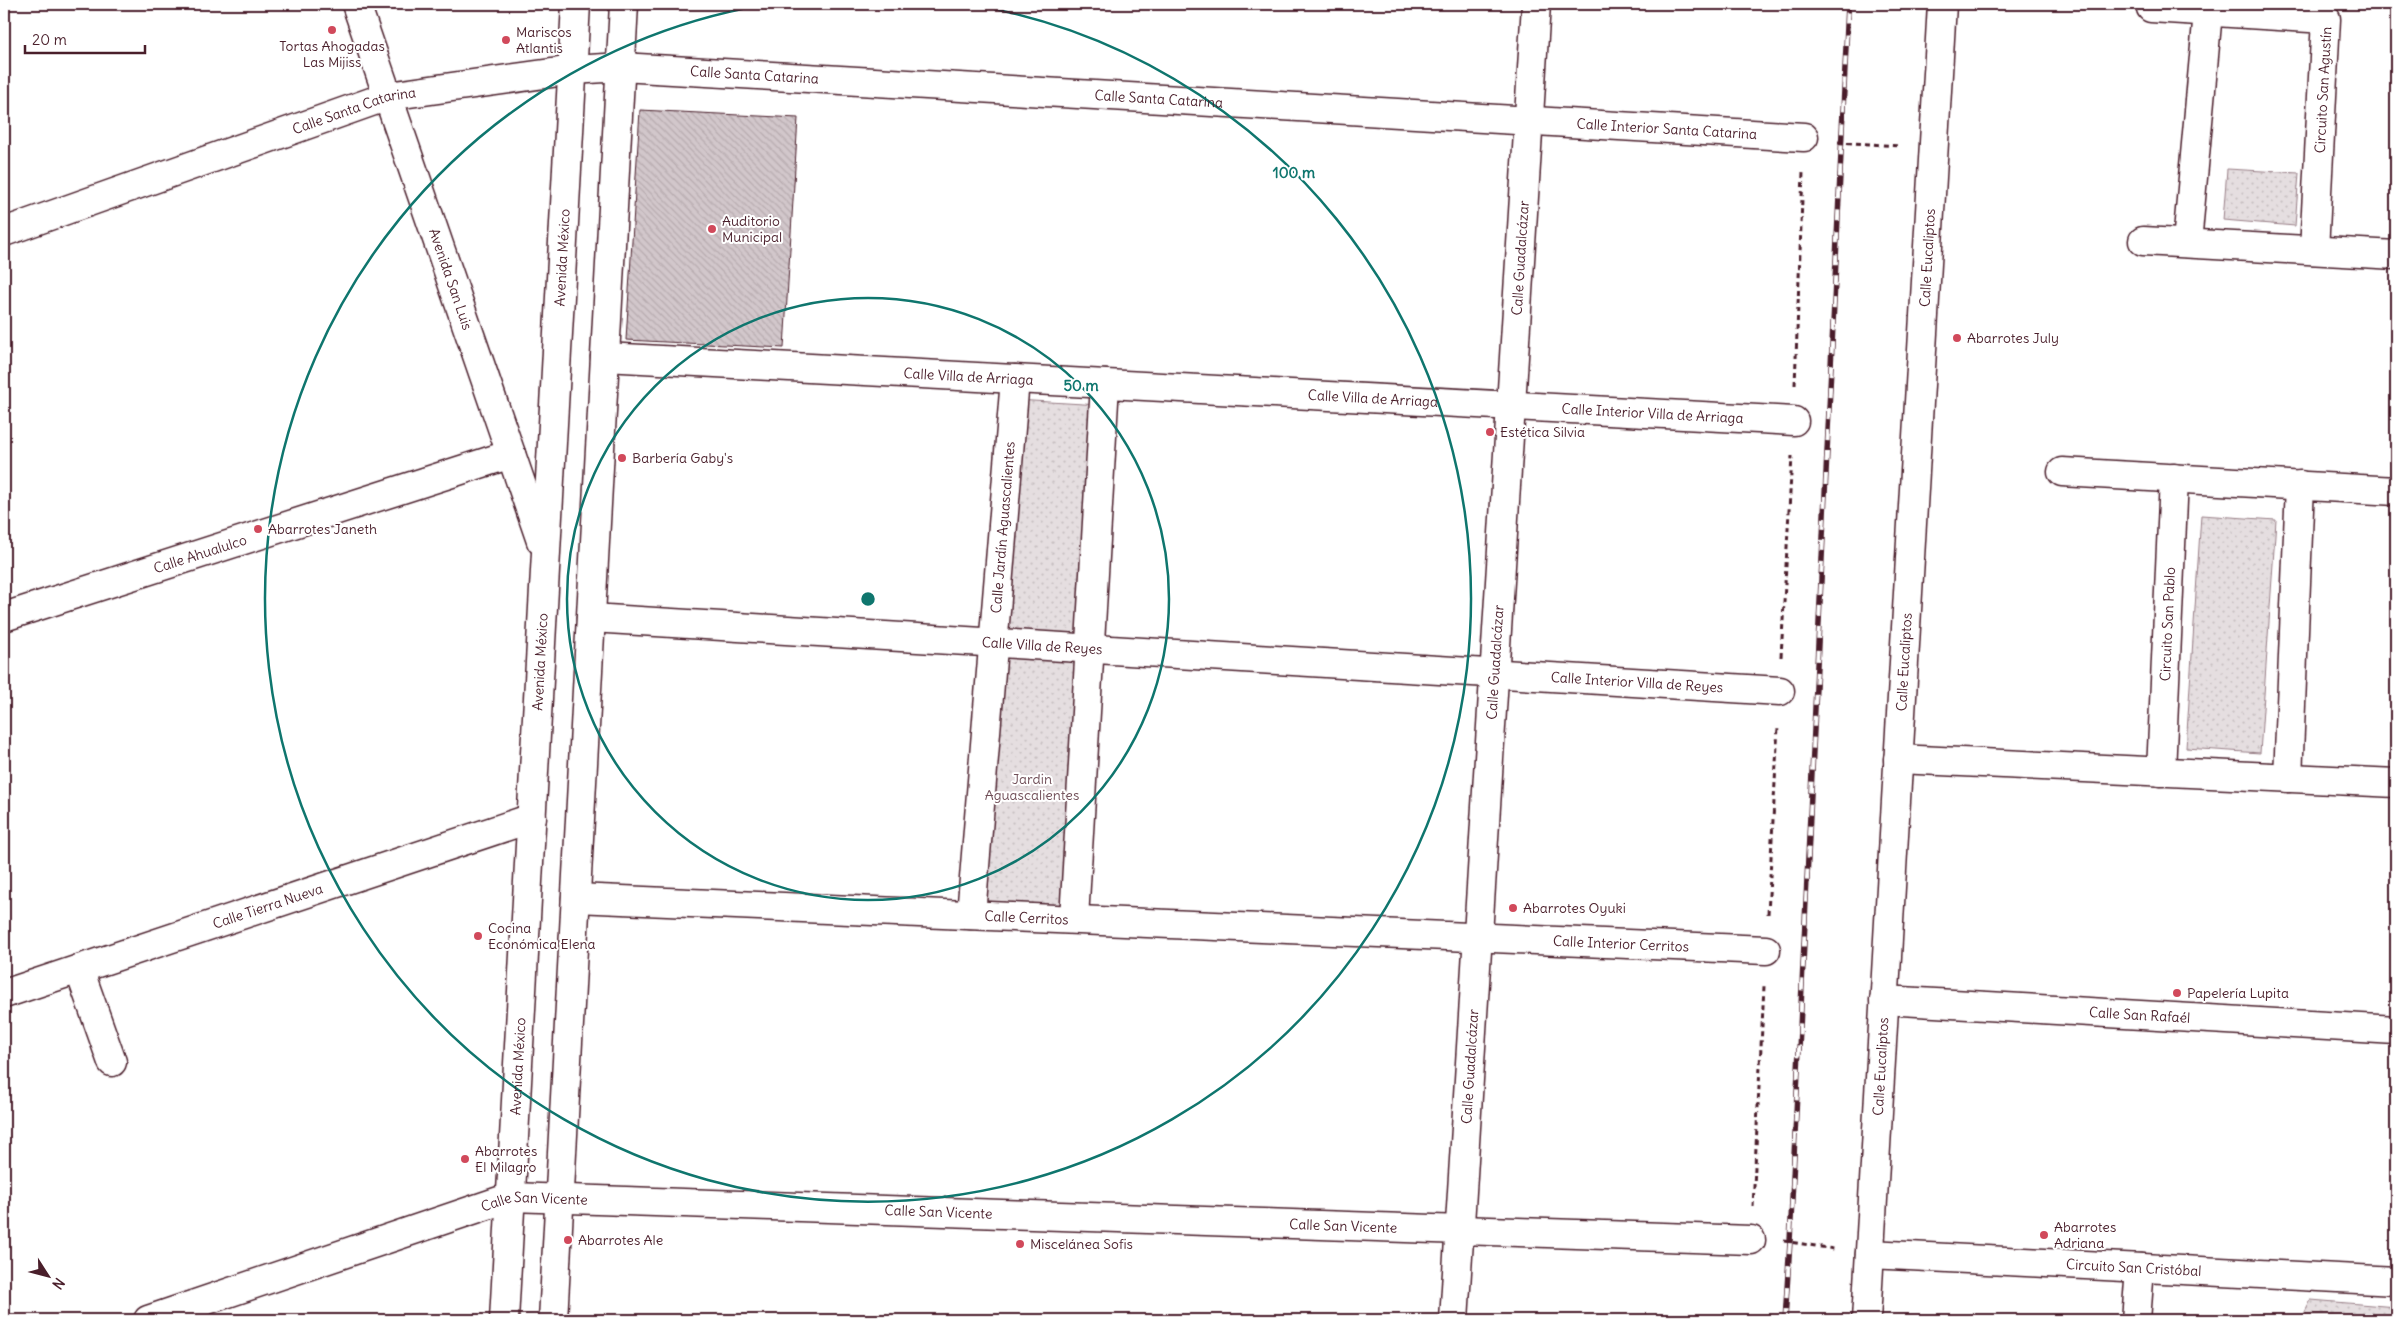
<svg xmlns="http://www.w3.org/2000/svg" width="2400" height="1324" viewBox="0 0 2400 1324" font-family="Delius,sans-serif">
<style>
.green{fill:url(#green-dots);stroke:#987e86}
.building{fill:url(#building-back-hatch);stroke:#4a1f2b}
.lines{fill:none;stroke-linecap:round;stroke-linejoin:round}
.street-casing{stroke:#4a1f2b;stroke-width:31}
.path{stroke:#4a1f2b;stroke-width:3;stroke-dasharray:5 4;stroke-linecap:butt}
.street{stroke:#fff;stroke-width:28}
.rail-casing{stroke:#4a1f2b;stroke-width:5.5}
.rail{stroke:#fff;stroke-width:4;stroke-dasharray:11;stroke-linecap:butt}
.ring{fill:none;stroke:#0f766e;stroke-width:2.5}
.poi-dot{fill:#d1495b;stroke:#fff;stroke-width:2}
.labels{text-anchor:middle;stroke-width:4;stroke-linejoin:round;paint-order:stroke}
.poi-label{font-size:14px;fill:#4a1f2b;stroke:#fff;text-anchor:start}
.street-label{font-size:14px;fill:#4a1f2b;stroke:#fff}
.park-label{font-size:14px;fill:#714f58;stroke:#fff}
.centre{fill:#0f766e;stroke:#fff;stroke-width:2.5}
.ring-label{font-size:15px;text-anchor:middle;font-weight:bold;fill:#0f766e;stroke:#fff;stroke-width:4;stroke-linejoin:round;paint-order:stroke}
</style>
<defs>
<pattern id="green-dots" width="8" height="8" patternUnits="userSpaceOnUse" patternTransform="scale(1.25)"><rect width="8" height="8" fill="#e5dee0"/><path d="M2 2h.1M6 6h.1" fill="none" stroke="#c6bec0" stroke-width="1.8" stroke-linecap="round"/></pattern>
<pattern id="building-back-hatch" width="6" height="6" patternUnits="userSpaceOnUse" patternTransform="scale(1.25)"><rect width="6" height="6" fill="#d2c7cb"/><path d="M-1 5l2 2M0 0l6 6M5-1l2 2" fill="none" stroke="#b6aaae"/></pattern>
</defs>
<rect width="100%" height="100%" fill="#fff"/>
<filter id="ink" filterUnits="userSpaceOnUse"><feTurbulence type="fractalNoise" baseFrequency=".02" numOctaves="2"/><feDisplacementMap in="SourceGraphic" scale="10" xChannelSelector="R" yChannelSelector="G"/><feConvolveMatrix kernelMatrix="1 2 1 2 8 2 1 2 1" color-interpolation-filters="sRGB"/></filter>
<g filter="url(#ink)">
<!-- green -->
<g class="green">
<path d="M2227,169L2299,173L2295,226L2223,220Z"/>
<path d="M1016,400L1100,405L1066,909L981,904Z"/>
<path d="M2201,515L2276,520L2260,753L2186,748Z"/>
<path d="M2311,1300L2396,1307V1320H2301Z"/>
</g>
<!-- building -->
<path class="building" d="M640,110L798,118L784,348L626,340Z"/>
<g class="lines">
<!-- street casing -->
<g class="street-casing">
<g id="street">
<path id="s1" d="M356,4L541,541"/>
<path d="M2151,8L2326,19L2314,250"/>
<path id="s2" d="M4,232L388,96L573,70L621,67L1804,137"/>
<path d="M2143,241L2396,255"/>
<path d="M2187,243L2208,12"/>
<path id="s3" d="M605,357L1794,421"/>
<path d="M2062,472L2396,491"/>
<path id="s4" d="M4,617L511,454"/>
<path id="s5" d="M591,618L1780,691"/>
<path d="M1898,759L2396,783"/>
<path id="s6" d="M2161,772L2174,478"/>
<path d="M2288,778L2300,485"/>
<path id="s7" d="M576,898L1766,950"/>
<path id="s8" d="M971,915L1015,379"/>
<path d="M1074,919L1105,384"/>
<path d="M79,969L112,1062"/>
<path id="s9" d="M4,994L532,818"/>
<path id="s10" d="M1884,1000L2396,1030"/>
<path id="s11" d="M1870,1254L2396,1281"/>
<path id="s12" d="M148,1320L511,1197L1751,1240"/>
<path id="s13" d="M504,1320L576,4"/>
<path d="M553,1320L624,4"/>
<path id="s14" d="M1454,1320L1536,4"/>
<path id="s15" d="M1866,1320L1942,4"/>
<path d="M2136,1320L2140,1268"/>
</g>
</g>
<!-- path -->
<g class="path">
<path d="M1838,142L1899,146"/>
<path d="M1795,385L1803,172"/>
<path d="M1781,657L1792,456"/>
<path d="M1768,914L1778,726"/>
<path d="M1753,1207L1764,986"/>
<path d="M1784,1241L1834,1249"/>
</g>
<!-- street -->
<use href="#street" class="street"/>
<!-- rail casing -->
<g class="rail-casing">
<path id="rail" d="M1785,1320L1790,1242L1848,4"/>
</g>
<!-- rail -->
<use href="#rail" class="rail"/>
</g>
</g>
<!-- distance rings -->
<g class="ring">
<circle cx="868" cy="599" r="301"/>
<path d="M968 4A603 603 0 1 1 768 4"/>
</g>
<!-- markers -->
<g class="poi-dot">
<circle cx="332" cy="30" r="5"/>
<circle cx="506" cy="40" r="5"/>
<circle cx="712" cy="229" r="5"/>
<circle cx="1957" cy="338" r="5"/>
<circle cx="1490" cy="432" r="5"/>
<circle cx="622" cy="458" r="5"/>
<circle cx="258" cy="529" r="5"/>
<circle cx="1513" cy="908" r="5"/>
<circle cx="478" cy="936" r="5"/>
<circle cx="2177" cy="993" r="5"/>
<circle cx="465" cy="1159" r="5"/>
<circle cx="2044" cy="1235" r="5"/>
<circle cx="568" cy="1240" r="5"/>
<circle cx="1020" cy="1244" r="5"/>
</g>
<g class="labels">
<!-- poi labels -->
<g class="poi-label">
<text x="516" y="37">Mariscos<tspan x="516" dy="16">Atlantis</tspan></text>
<text x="332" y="51" text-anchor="middle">Tortas Ahogadas<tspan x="332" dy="16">Las Mijiss</tspan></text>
<text x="722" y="226">Auditorio<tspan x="722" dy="16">Municipal</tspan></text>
<text x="1967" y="343">Abarrotes July</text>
<text x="1500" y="437">Estética Silvia</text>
<text x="632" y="463">Barbería Gaby's</text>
<text x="268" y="534">Abarrotes Janeth</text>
<text x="1523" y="913">Abarrotes Oyuki</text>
<text x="488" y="933">Cocina<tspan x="488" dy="16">Económica Elena</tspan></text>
<text x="2187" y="998">Papelería Lupita</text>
<text x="475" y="1156">Abarrotes<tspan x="475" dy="16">El Milagro</tspan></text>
<text x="2054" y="1232">Abarrotes<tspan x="2054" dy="16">Adriana</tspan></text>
<text x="578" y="1245">Abarrotes Ale</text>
<text x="1030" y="1249">Miscelánea Sofis</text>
</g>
<!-- street labels -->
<g class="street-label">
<text dy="5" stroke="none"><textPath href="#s2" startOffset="776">Calle Santa Catarina</textPath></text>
<text transform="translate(2323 90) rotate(-87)" y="5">Circuito San Agustín</text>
<text dy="5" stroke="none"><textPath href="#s2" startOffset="1181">Calle Santa Catarina</textPath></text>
<text dy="5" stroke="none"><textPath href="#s2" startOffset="371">Calle Santa Catarina</textPath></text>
<text dy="5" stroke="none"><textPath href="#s2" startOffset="1690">Calle Interior Santa Catarina</textPath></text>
<text dy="5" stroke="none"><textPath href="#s13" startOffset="1064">Avenida México</textPath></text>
<text dy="5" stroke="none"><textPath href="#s14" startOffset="1064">Calle Guadalcázar</textPath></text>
<text dy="5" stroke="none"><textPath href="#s15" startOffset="1064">Calle Eucaliptos</textPath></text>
<text dy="5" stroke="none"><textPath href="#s1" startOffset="291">Avenida San Luis</textPath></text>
<text dy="5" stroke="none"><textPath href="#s3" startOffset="364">Calle Villa de Arriaga</textPath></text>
<text dy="5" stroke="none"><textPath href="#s3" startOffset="769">Calle Villa de Arriaga</textPath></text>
<text dy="5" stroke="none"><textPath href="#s3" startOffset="1049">Calle Interior Villa de Arriaga</textPath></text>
<text dy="5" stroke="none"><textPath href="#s8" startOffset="389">Calle Jardín Aguascalientes</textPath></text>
<text dy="5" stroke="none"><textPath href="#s4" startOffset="206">Calle Ahualulco</textPath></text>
<text dy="5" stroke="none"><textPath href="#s6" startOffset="148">Circuito San Pablo</textPath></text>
<text dy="5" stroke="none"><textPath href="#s5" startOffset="452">Calle Villa de Reyes</textPath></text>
<text dy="5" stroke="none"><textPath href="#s13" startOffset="659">Avenida México</textPath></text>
<text dy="5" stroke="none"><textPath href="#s14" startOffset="659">Calle Guadalcázar</textPath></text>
<text dy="5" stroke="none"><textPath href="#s15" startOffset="659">Calle Eucaliptos</textPath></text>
<text dy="5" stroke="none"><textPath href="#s5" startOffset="1048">Calle Interior Villa de Reyes</textPath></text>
<text dy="5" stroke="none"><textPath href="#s9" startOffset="278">Calle Tierra Nueva</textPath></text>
<text dy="5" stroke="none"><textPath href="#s7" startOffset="451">Calle Cerritos</textPath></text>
<text dy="5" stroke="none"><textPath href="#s7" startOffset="1046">Calle Interior Cerritos</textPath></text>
<text dy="5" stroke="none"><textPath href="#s10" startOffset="256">Calle San Rafaél</textPath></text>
<text dy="5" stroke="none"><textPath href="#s13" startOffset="254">Avenida México</textPath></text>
<text dy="5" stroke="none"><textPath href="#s14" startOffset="254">Calle Guadalcázar</textPath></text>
<text dy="5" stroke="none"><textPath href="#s15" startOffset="254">Calle Eucaliptos</textPath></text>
<text dy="5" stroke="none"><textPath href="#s12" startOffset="406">Calle San Vicente</textPath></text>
<text dy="5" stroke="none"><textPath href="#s12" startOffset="811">Calle San Vicente</textPath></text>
<text dy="5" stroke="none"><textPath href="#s12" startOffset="1216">Calle San Vicente</textPath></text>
<text dy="5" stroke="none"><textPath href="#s11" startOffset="264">Circuito San Cristóbal</textPath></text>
</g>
<!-- park labels -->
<g class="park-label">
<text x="1032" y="784">Jardin<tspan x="1032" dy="16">Aguascalientes</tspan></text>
</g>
</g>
<circle cx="868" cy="599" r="8" class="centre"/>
<g class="ring-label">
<text x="1294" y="178">100 m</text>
<text x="1081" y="391">50 m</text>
</g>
<!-- margin -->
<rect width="2400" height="1324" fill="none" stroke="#fff" stroke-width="20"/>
<rect x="10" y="10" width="2380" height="1304" fill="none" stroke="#4a1f2b" stroke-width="2" filter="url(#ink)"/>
<!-- north arrow -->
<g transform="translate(48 1276) rotate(126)" stroke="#ffffff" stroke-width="4" paint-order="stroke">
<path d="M0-4L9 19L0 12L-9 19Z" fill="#4a1f2b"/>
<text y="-8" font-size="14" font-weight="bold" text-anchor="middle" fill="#4a1f2b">N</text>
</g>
<!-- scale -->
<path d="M25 45v8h120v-8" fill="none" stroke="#4a1f2b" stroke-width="2.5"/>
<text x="32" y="45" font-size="15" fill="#4a1f2b" stroke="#ffffff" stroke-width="4" paint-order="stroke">20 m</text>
</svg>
